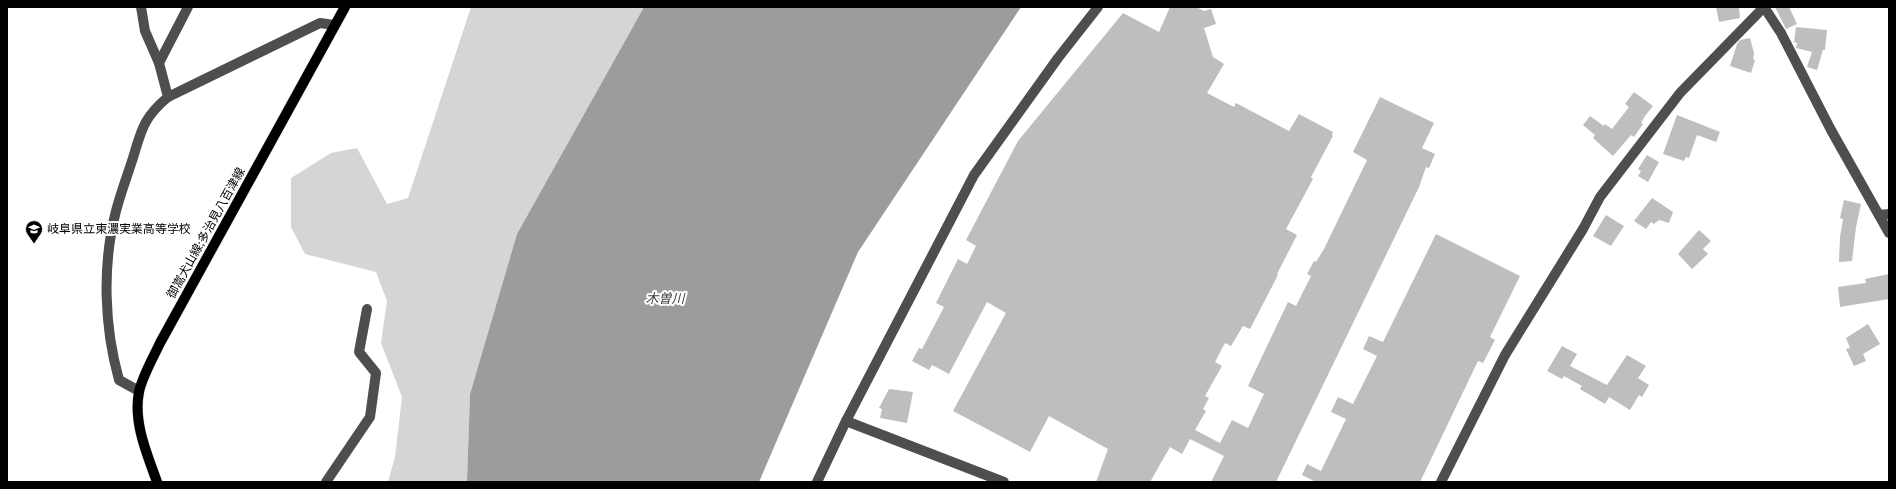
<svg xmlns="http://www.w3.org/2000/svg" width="1896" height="489" viewBox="0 0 1896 489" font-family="Lato,'Noto Sans JP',sans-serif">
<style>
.green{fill:#d5d5d5}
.water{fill:#9c9c9c}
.building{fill:#bebebe}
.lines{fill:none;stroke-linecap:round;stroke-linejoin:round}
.major-casing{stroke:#dbdbdb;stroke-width:11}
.minor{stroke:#4e4e4e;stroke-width:10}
.major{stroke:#000;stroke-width:10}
.labels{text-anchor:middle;stroke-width:4;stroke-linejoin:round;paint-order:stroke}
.poi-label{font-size:12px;fill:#000;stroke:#fff;text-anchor:start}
.street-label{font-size:12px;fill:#000;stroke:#fff}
.water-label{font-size:13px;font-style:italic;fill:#3d3d3d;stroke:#fff}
</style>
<rect width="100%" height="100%" fill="#fff"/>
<!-- green -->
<path class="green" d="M471,7H644L517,234L470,394L467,482H388L395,457L402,397L381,343L387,301L376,272L305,254L291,227V178L331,153L357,148L387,204L408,198Z"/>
<!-- water -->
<path class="water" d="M644,7H1021L858,252L759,482H467L470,394L517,234Z"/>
<!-- building -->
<g class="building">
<path d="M1170,7H1196L1204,11L1211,9L1216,24L1204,28L1213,57L1224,64L1207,93L1234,107L1236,103L1289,131L1299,114L1333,132L1332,135L1333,136L1311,177L1313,179L1286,229L1297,235L1277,274L1278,275L1250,329L1243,326L1231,346L1225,343L1215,362L1222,366L1205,396L1209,398L1203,409L1206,411L1195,430L1220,443L1232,420L1248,428L1264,394L1248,386L1288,302L1296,306L1311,276L1307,274L1314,261L1316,262L1324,249L1367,160L1353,152L1380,97L1434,123L1422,148L1435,154L1429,168L1426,167L1419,187L1276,482H1211L1224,456L1190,439L1182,454L1170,447L1150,482H1096L1108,449L1049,416L1030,452L953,411L1006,313L987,302L949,374L932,365L929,370L912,361L919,348L922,349L944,307L936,303L958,259L967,264L976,246L966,240L1018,141L1123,13L1159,32Z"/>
<path d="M1716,7H1739L1740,18L1719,22Z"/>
<path d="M1775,7H1789L1797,24L1786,29Z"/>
<path d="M1796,27L1827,30L1825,50H1823L1817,70L1807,67L1812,52L1796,48L1797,43L1794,42Z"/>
<path d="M1750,38L1754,53L1753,59L1755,60L1751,73L1730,66L1737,44L1740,40Z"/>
<path d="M1634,92L1653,106L1645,116L1641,123L1643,124L1634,137L1631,135L1613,156L1593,138L1595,135L1583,125L1590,116L1604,126L1605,124L1612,129L1629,107L1625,104Z"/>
<path d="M1677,115L1720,132L1716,142L1697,135L1689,158L1686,157L1684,161L1663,154Z"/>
<path d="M1647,155L1659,162L1648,182L1638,176L1641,171L1638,169Z"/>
<path d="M1652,198L1673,212L1669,223L1659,220L1654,224L1651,222L1646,229L1634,221Z"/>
<path d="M1844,200L1861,204L1856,227L1852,261L1839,262L1840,237L1843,219L1840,218Z"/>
<path d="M1606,215L1624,226L1611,246L1593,236Z"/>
<path d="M1699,230L1711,241L1703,249L1708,254L1692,269L1678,254Z"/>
<path d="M1436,234L1520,276L1490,337L1495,340L1483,363L1478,361L1420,482H1316L1302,475L1307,464L1321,471L1346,419L1331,412L1338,397L1353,404L1377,356L1363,349L1369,336L1383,342Z"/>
<path d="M1889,274V299L1840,307L1838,287L1866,283L1865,279Z"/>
<path d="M1868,324L1880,344L1863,354L1866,361L1854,366L1846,349L1850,348L1846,338Z"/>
<path d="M1562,346L1577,354L1570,366L1607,385L1627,355L1646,366L1638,378L1649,385L1642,397L1639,395L1630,410L1609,397L1605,404L1580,389L1582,386L1564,376L1562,379L1547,371Z"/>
<path d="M889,389L913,392L907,423L880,418L882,409L879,408Z"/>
</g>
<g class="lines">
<!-- major casing -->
<g class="major-casing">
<path id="major" d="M157,482C147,454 133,422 139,392C142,377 153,358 160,343L345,7"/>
</g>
<!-- minor -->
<g class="minor">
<path d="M1764,7L1781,33L1831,130L1889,233"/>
<path d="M159,63L188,7"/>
<path d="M168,97L320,23L334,25"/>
<path d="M1879,215L1889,214"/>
<path d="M139,391L119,380C104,326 102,265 116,211C120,196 125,182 130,167C141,135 140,120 168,97L159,63L145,31L141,7"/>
<path d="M846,421L1004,482"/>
<path d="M326,482L370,417L376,373L359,352L367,309"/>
<path d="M817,482L846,421L974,175L1058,58L1098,7"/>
<path d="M1441,482L1505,355L1583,229L1600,197L1680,93L1764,7"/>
</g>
<!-- major -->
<use href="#major" class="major"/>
</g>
<!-- icons -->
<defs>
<g id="school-pin" transform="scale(0.9)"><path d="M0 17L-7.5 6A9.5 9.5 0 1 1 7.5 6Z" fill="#000" stroke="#fff"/><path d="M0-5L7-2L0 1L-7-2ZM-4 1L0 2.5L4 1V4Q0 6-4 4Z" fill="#fff"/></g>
</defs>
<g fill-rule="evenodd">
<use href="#school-pin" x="34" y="229"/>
</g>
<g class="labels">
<!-- poi labels -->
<g class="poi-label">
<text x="47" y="233">岐阜県立東濃実業高等学校</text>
</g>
<!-- street labels -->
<g class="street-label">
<text transform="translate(206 233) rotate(-61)" y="4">御嵩犬山線;多治見八百津線</text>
</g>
<!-- water labels -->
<g class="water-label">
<text x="665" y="303">木曽川</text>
</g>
</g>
<!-- border -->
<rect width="1896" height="489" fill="none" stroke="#000000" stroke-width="16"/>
</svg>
